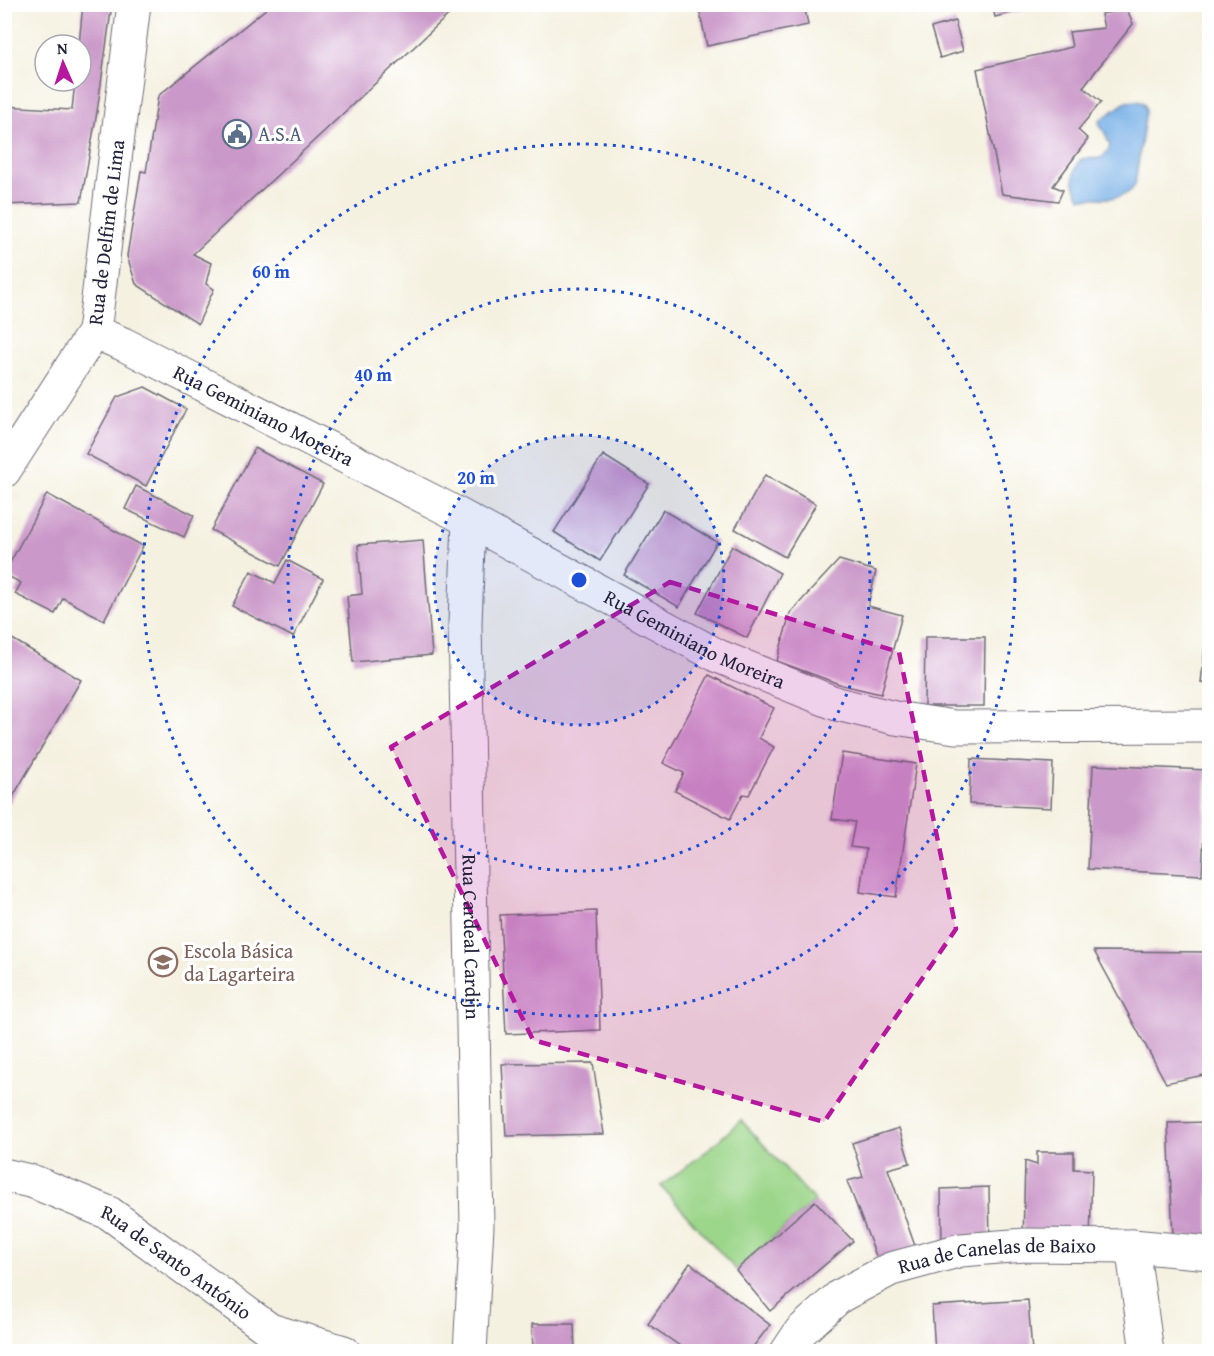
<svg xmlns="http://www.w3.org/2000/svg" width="1214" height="1356" viewBox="0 0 1214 1356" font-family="'Gentium Book Plus',serif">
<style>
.green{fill:#9cd68a;stroke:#5f7c62;stroke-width:1.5}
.water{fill:#78b0e7;stroke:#4d6991;stroke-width:1.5}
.building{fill:#cb99c9}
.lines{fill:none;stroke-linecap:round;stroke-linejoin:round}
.street-casing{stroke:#6c6a75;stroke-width:35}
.secondary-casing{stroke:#6c6a75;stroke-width:35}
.street{stroke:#fff;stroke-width:33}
.secondary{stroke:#fff;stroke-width:33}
.marked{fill:#b5179e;fill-opacity:0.2;stroke:#b5179e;stroke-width:4.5;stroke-dasharray:12 8;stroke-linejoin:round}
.ring{fill:none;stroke:#1d4ed8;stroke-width:3;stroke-dasharray:3 6}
.labels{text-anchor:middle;stroke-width:6;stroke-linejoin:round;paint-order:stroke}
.service-label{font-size:20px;fill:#4e5e75;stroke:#fff;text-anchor:start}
.street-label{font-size:20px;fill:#22223b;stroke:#fff}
.education-label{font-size:20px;fill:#785e54;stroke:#fff;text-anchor:start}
.centre{fill:#1d4ed8;stroke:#fff;stroke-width:3}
.ring-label{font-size:18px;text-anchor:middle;font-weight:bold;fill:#1d4ed8;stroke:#fff;stroke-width:6;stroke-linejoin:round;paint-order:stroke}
</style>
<rect width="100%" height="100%" fill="#fff"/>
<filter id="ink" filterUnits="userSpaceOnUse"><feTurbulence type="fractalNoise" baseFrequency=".0167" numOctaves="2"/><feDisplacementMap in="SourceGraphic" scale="12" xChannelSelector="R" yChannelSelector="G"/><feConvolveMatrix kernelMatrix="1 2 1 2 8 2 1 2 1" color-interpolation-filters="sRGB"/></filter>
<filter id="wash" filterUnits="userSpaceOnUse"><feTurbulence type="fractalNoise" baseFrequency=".008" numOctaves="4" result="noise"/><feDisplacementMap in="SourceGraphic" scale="24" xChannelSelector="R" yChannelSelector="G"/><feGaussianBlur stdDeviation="1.35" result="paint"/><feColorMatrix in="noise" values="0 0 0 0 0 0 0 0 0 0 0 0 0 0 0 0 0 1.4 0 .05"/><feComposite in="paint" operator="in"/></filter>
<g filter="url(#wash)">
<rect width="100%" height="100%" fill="#f5f1e1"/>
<!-- green -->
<path class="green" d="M741,1120L815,1201L736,1270L661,1186L708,1150Z"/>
<!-- water -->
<path class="water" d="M1138,101L1144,103L1146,110L1135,185C1125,203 1099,197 1081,198C1071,185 1071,172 1081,159C1095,156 1102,165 1110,146L1105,133L1099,124L1100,120L1126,102Z"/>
<g id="blocks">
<!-- building -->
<g class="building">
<path d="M83,4H112L97,112L81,202L4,205V106L72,110L75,81H81V45H79Z"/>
<path d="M272,4H460L193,254L211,263L206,284L214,289L198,324L136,284L127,256L141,171L146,172L158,96Z"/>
<path d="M698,4H804L808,25L707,46Z"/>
<path d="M992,4H1042V5L995,17Z"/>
<path d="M1127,9L1133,24L1083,87L1101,102L1078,130L1088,139L1053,186L1063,190L1058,201L1002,194L977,69L1072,47L1069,32L1104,28L1101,14Z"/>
<path d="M955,21L963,51L940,58L931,28Z"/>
<path d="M145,387L186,409L146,486L86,454L117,397Z"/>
<path d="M255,448L323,484L280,566L211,530Z"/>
<path d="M603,455L649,484L600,561L554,532Z"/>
<path d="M765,475L816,504L785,557L735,529Z"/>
<path d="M136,486L194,515L184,537L125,509Z"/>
<path d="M47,494L143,546L104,620L63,598L55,614L15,594L21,583L4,574Z"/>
<path d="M663,510L717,542L679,607L624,575Z"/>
<path d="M423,540L432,655L353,662L347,596L362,594L358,545Z"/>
<path d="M732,546L780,573L747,638L697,613Z"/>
<path d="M287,560L323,579L293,637L232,606L251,571L275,583Z"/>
<path d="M839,560L876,571L868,606L902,615L881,694L842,685L777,661L790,613Z"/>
<path d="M1208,616H1209V684L1201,683Z"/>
<path d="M4,634L81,680L4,812Z"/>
<path d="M925,637H985L984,706H924Z"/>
<path d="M709,675L774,708L759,738L774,747L749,795L743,794L730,819L675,791L684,773L663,763Z"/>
<path d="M842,753L916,764L896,897L860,892L866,849L850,847L855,822L832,819Z"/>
<path d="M971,759L1053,763L1051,808L969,804Z"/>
<path d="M1093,765L1207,770L1202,875L1088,869Z"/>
<path d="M596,911L600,1030L506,1034L500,915Z"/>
<path d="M1094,951L1209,952V1074L1166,1083Z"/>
<path d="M593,1063L604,1134L506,1136L502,1064Z"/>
<path d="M1209,1122V1236L1173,1237L1168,1123Z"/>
<path d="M899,1128L910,1163L888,1169L915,1246L878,1261L847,1181L863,1177L852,1143Z"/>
<path d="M1037,1152H1074V1169L1092,1170L1090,1242L1023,1240L1025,1161L1037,1165Z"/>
<path d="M989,1187L990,1242L942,1243L941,1189Z"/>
<path d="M815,1201L853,1241L770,1311L736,1270Z"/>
<path d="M690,1263L770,1325L749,1352H689L648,1324Z"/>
<path d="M1028,1300L1032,1352H935L932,1306Z"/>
<path d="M532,1324H574L575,1352H533Z"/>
</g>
</g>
</g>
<g filter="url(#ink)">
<use href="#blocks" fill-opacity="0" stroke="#6c6a75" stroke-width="1.5"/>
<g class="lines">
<!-- street casing -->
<g class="street-casing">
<g id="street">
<path id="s1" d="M94,332L123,344L446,508L718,656L837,704L895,718L955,727L1210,726"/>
<path id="s2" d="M469,521L465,623L477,1226L470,1352"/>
<path id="s3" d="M4,1175L34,1182L109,1213L270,1330L344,1352"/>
<path d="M1132,1246L1147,1352"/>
<path id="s4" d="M787,1352L801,1331L840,1296L891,1269L961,1250L1025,1245L1132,1246L1210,1253"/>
</g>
</g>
<!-- secondary casing -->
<g class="secondary-casing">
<g id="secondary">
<path id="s5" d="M4,471L94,332L134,4"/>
</g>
</g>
<!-- street -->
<use href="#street" class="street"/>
<!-- secondary -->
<use href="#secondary" class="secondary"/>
</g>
</g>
<!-- marked area -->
<path class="marked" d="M670,582L899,652L956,929L824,1122L533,1040L391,747Z"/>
<!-- distance rings -->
<circle cx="579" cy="580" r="145" fill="#1d4ed8" fill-opacity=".12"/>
<g class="ring">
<circle cx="579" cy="580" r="145"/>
<circle cx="579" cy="580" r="291"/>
<circle cx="579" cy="580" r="436"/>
</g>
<!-- icons -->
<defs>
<g id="civic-ring" transform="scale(1.5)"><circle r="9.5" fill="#fff" stroke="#5c6f8a" stroke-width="1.5"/><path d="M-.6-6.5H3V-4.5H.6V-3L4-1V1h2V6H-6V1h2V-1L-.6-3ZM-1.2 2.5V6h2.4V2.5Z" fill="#5c6f8a"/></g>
<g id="school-ring" transform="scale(1.5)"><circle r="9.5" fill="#fff" stroke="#8d6e63" stroke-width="1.5"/><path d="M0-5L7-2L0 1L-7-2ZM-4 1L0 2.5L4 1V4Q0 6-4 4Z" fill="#8d6e63"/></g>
</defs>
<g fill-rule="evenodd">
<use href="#civic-ring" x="237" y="134"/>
<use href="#school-ring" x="163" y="962"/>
</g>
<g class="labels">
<!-- service labels -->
<g class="service-label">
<text x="258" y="141">A.S.A</text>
</g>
<!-- street labels -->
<g class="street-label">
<text dy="7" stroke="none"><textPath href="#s5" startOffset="266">Rua de Delfim de Lima</textPath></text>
<text dy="7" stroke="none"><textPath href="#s1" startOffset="189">Rua Geminiano Moreira</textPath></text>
<text dy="7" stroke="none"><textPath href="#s1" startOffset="675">Rua Geminiano Moreira</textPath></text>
<text dy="7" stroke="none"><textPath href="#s2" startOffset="416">Rua Cardeal Cardijn</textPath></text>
<text dy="7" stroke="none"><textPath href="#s4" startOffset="243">Rua de Canelas de Baixo</textPath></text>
<text dy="7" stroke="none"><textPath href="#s3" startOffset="195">Rua de Santo António</textPath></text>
</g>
<!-- education labels -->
<g class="education-label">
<text x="184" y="958">Escola Básica<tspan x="184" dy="23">da Lagarteira</tspan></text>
</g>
</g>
<circle cx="579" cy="580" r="9" class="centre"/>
<g class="ring-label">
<text x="271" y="278">60 m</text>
<text x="373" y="381">40 m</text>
<text x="476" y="484">20 m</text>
</g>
<!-- margin -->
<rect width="1214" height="1356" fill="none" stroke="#fff" stroke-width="24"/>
<!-- north arrow -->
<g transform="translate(63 63) rotate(357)"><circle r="28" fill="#ffffff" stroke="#a7a7b1" stroke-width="1.5"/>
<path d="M0-4.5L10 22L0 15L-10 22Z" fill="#b5179e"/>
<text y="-9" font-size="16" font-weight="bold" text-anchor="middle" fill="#22223b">N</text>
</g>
</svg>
